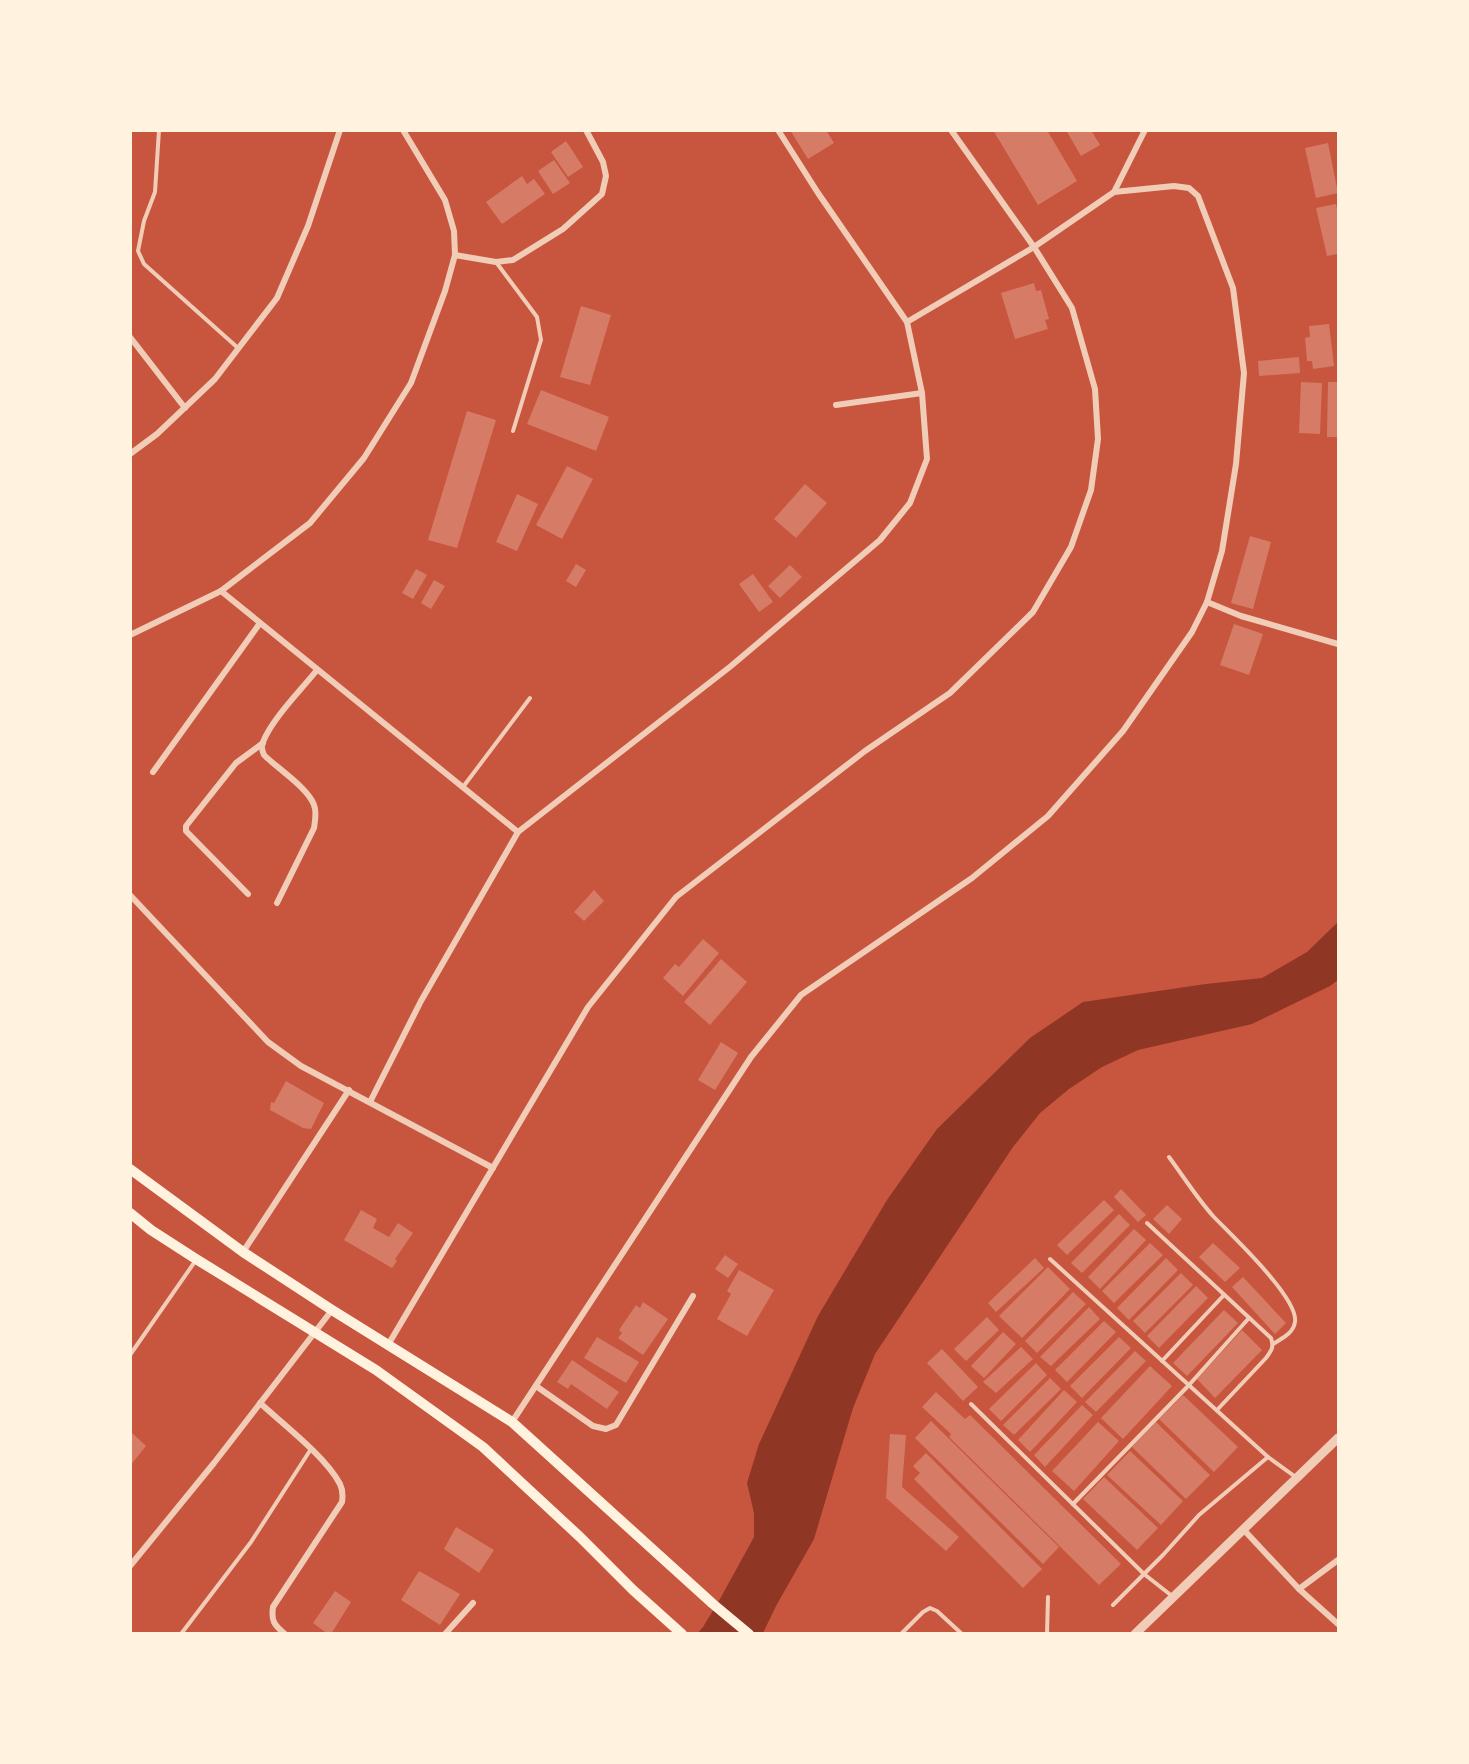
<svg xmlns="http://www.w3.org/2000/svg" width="1469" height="1764" viewBox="0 0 1469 1764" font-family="'Asap Condensed',sans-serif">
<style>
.water{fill:#8f3625}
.building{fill:#d67c66}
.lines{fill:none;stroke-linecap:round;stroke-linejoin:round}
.service{stroke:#f1ccb7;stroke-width:4}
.minor{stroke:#f1ccb7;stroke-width:6}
.tertiary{stroke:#f1ccb7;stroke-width:9}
.secondary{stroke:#fff3e0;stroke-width:10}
</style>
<rect width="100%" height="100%" fill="#c8553d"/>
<!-- water -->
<path class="water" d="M1338,922V980L1330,986L1252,1024L1138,1050L1102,1067L1069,1089L1040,1113L1013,1147L875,1354L853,1408L814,1539L776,1606L763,1633L697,1634L703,1627L720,1599L754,1537V1513L747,1483L759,1444L818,1316L887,1200L937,1129L1030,1038L1083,1002L1206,984L1262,978L1307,952Z"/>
<!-- building -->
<g class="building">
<path d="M790,130H826L834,143L808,159Z"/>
<path d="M993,130H1047L1077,181L1038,205Z"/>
<path d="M1066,130H1091L1100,145L1081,156Z"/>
<path d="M566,141L583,167L568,177L551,152Z"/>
<path d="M1328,143L1338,193L1316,198L1305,148Z"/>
<path d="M554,160L570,183L553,194L538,171Z"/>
<path d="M522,176L527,184L534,179L545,194L502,224L486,202Z"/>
<path d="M1336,204L1338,215V254L1327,256L1316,208Z"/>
<path d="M1034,283L1036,291L1041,290L1049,319L1045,320L1048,329L1015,339L1001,293Z"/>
<path d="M581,306L611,315L590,385L560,377Z"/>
<path d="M1329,324L1334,366L1313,369L1312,361H1307L1305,338L1310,337L1309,326Z"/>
<path d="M1299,357L1300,373L1259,376L1258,361Z"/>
<path d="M1301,382L1322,383L1320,434L1299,433Z"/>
<path d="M1328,382H1338V437H1327Z"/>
<path d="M541,390L609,417L596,451L527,424Z"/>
<path d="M467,411L496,420L457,548L428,540Z"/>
<path d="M567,466L593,479L562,539L536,525Z"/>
<path d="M805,484L827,503L796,538L774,519Z"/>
<path d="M517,494L538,504L517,551L496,542Z"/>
<path d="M1250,536L1271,542L1253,609L1231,603Z"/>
<path d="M576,564L586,570L576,587L566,581Z"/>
<path d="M790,565L802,577L780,598L768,586Z"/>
<path d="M416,569L427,575L413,599L402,593Z"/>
<path d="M753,574L773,602L759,612L739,584Z"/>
<path d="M434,580L445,586L431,609L421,603Z"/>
<path d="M1234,624L1263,634L1249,675L1220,665Z"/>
<path d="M594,890L604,901L584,921L574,912Z"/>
<path d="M703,939L719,953L683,996L663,978L675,964L679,967Z"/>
<path d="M721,959L747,982L710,1025L684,1002Z"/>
<path d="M721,1042L738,1053L715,1090L698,1080Z"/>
<path d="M286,1081L324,1103L311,1129L303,1128L270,1110L271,1102L274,1103Z"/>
<path d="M1121,1189L1146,1215L1138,1222L1114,1197Z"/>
<path d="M1104,1200L1114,1210L1067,1255L1057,1245Z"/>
<path d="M1167,1205L1182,1219L1169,1234L1153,1219Z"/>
<path d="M361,1210L377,1219L373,1228L389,1237L398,1223L413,1233L395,1259L397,1261L392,1268L344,1240Z"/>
<path d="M1119,1214L1130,1225L1082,1273L1071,1263Z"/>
<path d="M1134,1229L1146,1240L1100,1289L1088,1277Z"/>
<path d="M1150,1243L1163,1255L1114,1303L1102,1291Z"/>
<path d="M1213,1243L1240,1268L1225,1282L1199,1257Z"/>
<path d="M725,1255L738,1264L728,1278L715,1269Z"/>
<path d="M1035,1258L1044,1268L996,1312L988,1303Z"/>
<path d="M1166,1258L1178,1270L1129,1320L1117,1308Z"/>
<path d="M1048,1267L1070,1289L1022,1338L999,1316Z"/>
<path d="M739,1270L774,1290L747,1336L717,1319L731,1294L727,1291Z"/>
<path d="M1181,1273L1193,1285L1145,1333L1133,1321Z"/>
<path d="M1243,1277L1286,1323L1275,1334L1232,1287Z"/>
<path d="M1196,1286L1208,1298L1159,1348L1147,1336Z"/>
<path d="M1073,1292L1086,1304L1037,1353L1025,1341Z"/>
<path d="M643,1302L668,1319L643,1355L618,1338L622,1333L619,1330L636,1305L640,1308Z"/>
<path d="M1089,1307L1100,1319L1051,1366L1040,1357Z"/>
<path d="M1224,1310L1238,1323L1187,1376L1173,1363Z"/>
<path d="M987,1317L999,1330L966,1361L954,1349Z"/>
<path d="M1104,1321L1116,1332L1067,1382L1055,1370Z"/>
<path d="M1242,1330L1262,1350L1215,1398L1197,1379Z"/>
<path d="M1003,1332L1016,1344L984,1378L971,1366Z"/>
<path d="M597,1337L639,1362L626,1383L584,1358Z"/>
<path d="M1119,1337L1131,1348L1082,1398L1070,1386Z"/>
<path d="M1021,1347L1033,1359L996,1393L983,1382Z"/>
<path d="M942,1349L978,1387L963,1401L927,1363Z"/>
<path d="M1135,1351L1146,1361L1096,1412L1085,1402Z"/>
<path d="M572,1360L619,1392L607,1409L571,1384L568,1389L557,1382Z"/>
<path d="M1036,1363L1047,1375L1001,1421L989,1409Z"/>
<path d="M1150,1366L1172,1386L1123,1439L1101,1418Z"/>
<path d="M1050,1378L1061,1389L1014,1435L1003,1425Z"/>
<path d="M1064,1390L1077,1402L1030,1452L1018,1440Z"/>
<path d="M936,1392L965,1419L970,1415L1121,1564L1099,1585L949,1437L951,1434L922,1407Z"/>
<path d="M1183,1395L1238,1447L1214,1472L1159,1419Z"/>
<path d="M1082,1405L1093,1415L1045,1467L1034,1455Z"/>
<path d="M931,1421L1059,1547L1043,1564L915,1438Z"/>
<path d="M1098,1422L1119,1441L1074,1491L1052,1471Z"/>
<path d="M1156,1422L1210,1475L1186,1499L1132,1447Z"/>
<path d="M130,1431L146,1446L130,1466Z"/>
<path d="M890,1434L906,1435L902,1487L959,1537L946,1551L886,1498Z"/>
<path d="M1130,1451L1183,1501L1161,1525L1107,1475Z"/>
<path d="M926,1453L1042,1569L1023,1588L914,1479L920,1473L913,1466Z"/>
<path d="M1104,1477L1158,1528L1137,1550L1083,1499Z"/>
<path d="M456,1527L494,1550L479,1573L444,1549Z"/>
<path d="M419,1571L460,1594L440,1625L401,1600Z"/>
<path d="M335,1591L351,1602L331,1634H328L313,1623Z"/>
</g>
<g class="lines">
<!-- service -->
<g class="service">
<path d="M159,130L155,192L144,221L138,251L144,264L238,348"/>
<path d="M496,262L537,317L541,340L513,431"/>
<path d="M463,787L530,698"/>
<path d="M1169,1157C1183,1176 1197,1198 1213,1216C1230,1234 1299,1298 1295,1322C1293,1334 1282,1338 1273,1344"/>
<path d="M1147,1223L1271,1338C1274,1347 1272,1350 1266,1358L1217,1410"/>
<path d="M1050,1259L1268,1457L1297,1478"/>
<path d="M130,1355L196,1260"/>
<path d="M1162,1361L1224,1295"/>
<path d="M971,1404L1144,1574L1172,1596"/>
<path d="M1073,1504L1189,1385L1249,1318"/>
<path d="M1113,1605L1163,1555L1199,1515L1268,1457"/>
<path d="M181,1634L251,1542L311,1449"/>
<path d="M901,1634L923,1612L930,1608L937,1611L962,1634"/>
<path d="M1047,1634L1048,1597"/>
</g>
<!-- minor -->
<g class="minor">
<path d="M1114,192L1145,130"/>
<path d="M455,255L496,262L513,260L563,229L602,194L606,176L603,162L586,130"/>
<path d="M130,337L185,408"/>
<path d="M836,405L922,393"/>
<path d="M130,454L157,434L215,379L277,298L308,226L340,130"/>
<path d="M221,591L518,832L421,1001L370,1102"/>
<path d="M1207,602L1241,616L1338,644"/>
<path d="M130,635L221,591L310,523L364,458L411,383L445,291L455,255L454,231L445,200L403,130"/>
<path d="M153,772L260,623"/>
<path d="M518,832L731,666L880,540L910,503L927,459L922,393L907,322L818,193L778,130"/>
<path d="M248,894L186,831V826L236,763L263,743"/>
<path d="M130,895L268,1042L301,1066L493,1168"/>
<path d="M277,903L314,828C315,821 317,812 314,805C308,788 277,768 264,755C262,750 261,747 263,742C272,719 301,690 317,670"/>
<path d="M243,1252L349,1090"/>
<path d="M388,1345L588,1007L676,897L865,751L950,693L1033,612L1071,547L1091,490L1098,439L1095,389L1072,308L1034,247L951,130"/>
<path d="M536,1386L593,1426L606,1429L616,1425L693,1296"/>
<path d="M260,1403C283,1424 326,1457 340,1484C343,1490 343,1495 342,1502L273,1607C271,1621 274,1625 285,1634"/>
<path d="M512,1422L751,1057L801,995L972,878L1048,816L1123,731L1192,632L1207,602L1222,551L1236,464L1244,373L1233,288L1198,196L1189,188L1174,186L1114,192L1034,247L907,322"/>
<path d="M1243,1529L1299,1589L1338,1624"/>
<path d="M130,1566L214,1463L332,1310"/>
<path d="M1299,1589L1338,1560"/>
<path d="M445,1634L473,1603"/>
</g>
<!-- tertiary -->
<path class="tertiary" d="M1135,1634L1338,1438"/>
<!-- secondary -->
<g class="secondary">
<path d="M130,1169L243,1252L332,1310L512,1422L713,1604L749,1634"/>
<path d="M130,1213L151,1230L196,1259L376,1370L483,1447L580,1537L633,1590L682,1634"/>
</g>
</g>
<!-- border -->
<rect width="1469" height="1764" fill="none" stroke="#fff3e0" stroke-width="264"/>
</svg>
